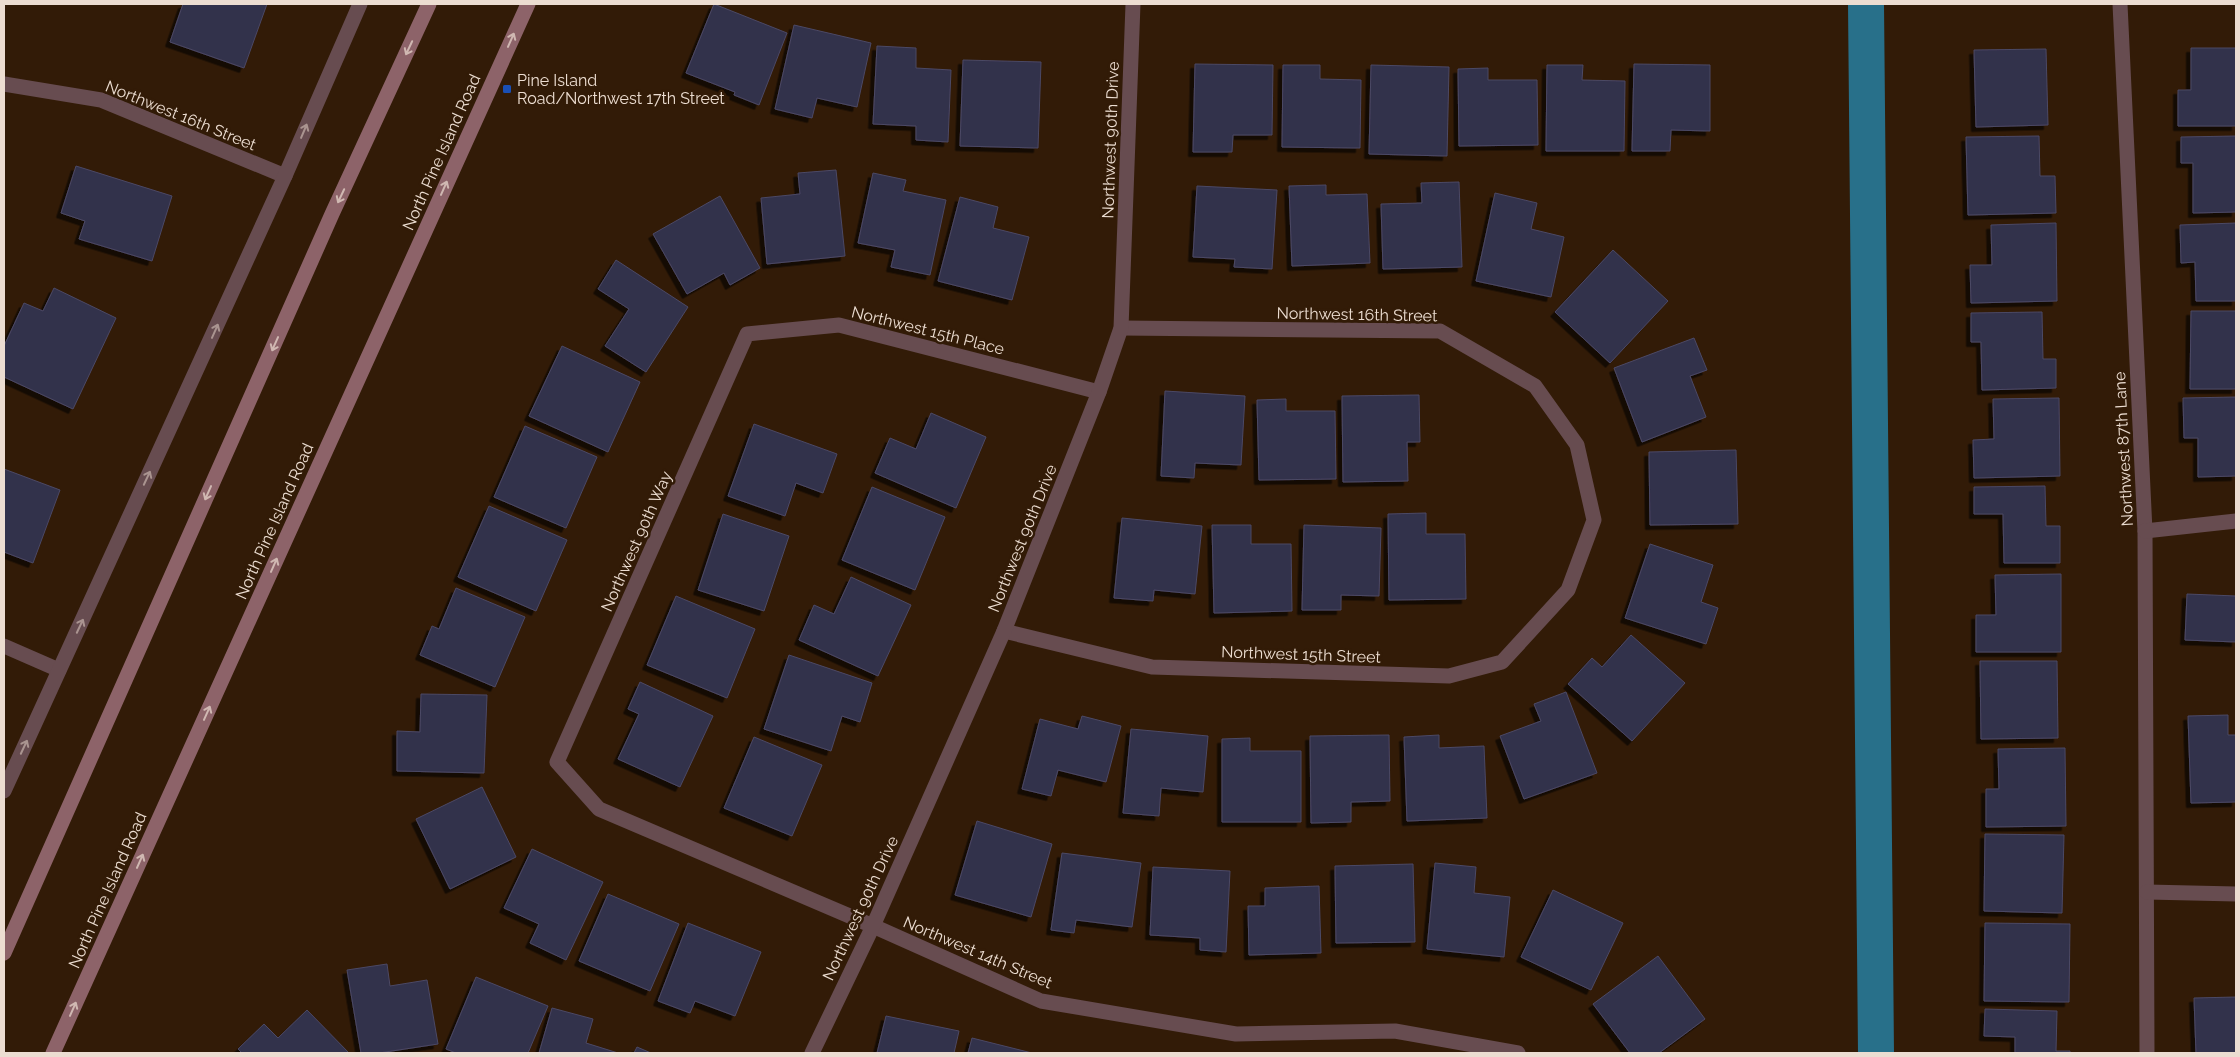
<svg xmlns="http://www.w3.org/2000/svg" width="2240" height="1057" viewBox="0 0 2240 1057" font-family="Raleway,sans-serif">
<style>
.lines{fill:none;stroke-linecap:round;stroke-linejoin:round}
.canal{stroke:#28708a;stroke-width:36}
.building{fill:#33304b;stroke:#4b4965;filter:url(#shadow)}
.street{stroke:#674c50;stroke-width:15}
.secondary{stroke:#8d6369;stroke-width:15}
.oneway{stroke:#d0b8b2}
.oneway2{stroke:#aa9490}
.transit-dot{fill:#1a4fb4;stroke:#321b07;stroke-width:2}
.labels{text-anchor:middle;stroke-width:5;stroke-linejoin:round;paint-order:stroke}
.poi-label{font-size:16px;fill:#ecddd1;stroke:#321b07;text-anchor:start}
.street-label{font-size:16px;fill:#ecddd1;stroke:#321b07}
</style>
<defs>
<filter id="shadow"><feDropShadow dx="-4.5" dy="4.5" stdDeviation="0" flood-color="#0009"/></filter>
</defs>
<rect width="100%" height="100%" fill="#321b07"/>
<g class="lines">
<!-- canal -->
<path class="canal" d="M1866,4L1876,1053"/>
</g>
<!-- building -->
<g class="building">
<path d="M183,4H267L244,68L170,42Z"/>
<path d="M714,4L787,33L759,105L734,95L735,92L686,73Z"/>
<path d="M794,25L871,43L857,107L817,98L812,118L775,109Z"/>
<path d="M877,46L916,48V68L951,70L948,142L916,140V126L873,124Z"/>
<path d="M2191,48H2236V126H2178V90H2191Z"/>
<path d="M2046,49L2048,125L1976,127L1974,50Z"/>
<path d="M963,60L1041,62L1038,148L960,146Z"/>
<path d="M1195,64L1273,65L1272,135H1233L1232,152H1193Z"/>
<path d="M1634,64L1710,65V131L1671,130L1670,151H1632Z"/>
<path d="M1283,65H1320V79L1361,80L1360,148L1282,147Z"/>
<path d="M1371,65L1449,67L1447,156L1369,154Z"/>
<path d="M1547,65H1583L1582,80L1625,81L1624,151H1546Z"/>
<path d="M1488,68V80H1537L1538,145L1459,146L1458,69Z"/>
<path d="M2039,136L2040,176H2055L2056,213L1968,215L1966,137Z"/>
<path d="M2236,136V212L2193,213V163H2181V137Z"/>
<path d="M76,166L172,196L152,261L79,239L85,221L61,213Z"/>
<path d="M836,170L845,256L767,264L761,198L800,194L798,173Z"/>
<path d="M873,173L906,180L903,191L946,200L930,275L891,267L895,250L858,243Z"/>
<path d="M1459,182L1462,267L1383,269L1381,204L1422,203L1421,183Z"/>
<path d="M1326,185V195L1367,194L1370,263L1292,266L1289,186Z"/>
<path d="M1197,186L1277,190L1272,269L1234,267L1235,259L1193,257Z"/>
<path d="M1495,193L1537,203L1531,229L1564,237L1551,297L1476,281Z"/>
<path d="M720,196L760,268L730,285L724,273L687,294L653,234Z"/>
<path d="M960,197L998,207L993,228L1029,237L1012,300L938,281Z"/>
<path d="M2056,223L2057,301L1971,303L1970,265H1992L1991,225Z"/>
<path d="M2236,223V301H2196L2195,262L2181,263L2180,225Z"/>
<path d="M1613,250L1668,301L1610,363L1555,312Z"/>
<path d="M616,260L688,307L646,372L605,346L629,309L598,289Z"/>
<path d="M54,288L116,318L73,409L4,377V346L24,303L43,311Z"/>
<path d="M2191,311H2236V389H2190Z"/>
<path d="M2042,312L2043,359H2056V388L1982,390L1981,342H1971V313Z"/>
<path d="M1694,338L1707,370L1690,376L1706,417L1642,442L1614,368Z"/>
<path d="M562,346L640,382L608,452L529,416Z"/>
<path d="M1165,391L1245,396L1241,465L1195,463L1194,478L1161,476Z"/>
<path d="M1419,395L1420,442H1407L1408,481L1343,482L1342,396Z"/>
<path d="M2236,397V476L2198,477V438H2184L2183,398Z"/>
<path d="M2059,398L2060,476L1974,478L1973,440L1994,439L1993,399Z"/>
<path d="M1286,399V411H1335L1336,479L1259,480L1257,400Z"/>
<path d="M931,413L986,437L956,508L875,473L890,438L916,449Z"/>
<path d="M754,424L837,454L823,493L796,483L785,516L728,496Z"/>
<path d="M525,426L597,457L566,528L494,497Z"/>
<path d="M1736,450L1738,524L1650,525L1649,452Z"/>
<path d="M4,469L60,490L33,563L4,552Z"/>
<path d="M2045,486L2046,526H2060V563H2004L2003,514H1974V487Z"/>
<path d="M872,487L945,517L915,590L842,560Z"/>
<path d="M489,506L567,540L536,611L458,577Z"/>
<path d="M1426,513V534H1465L1466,599L1389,600L1388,514Z"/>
<path d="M723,514L789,536L764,611L698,590Z"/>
<path d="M1122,518L1202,526L1195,594L1154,590L1153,601L1114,598Z"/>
<path d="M1212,525H1251V544H1291L1292,611L1214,613Z"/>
<path d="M1304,525L1381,528L1379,596L1341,595V610H1302Z"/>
<path d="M1650,544L1713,565L1701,602L1718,608L1706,644L1625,618Z"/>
<path d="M2061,574V652H1976V615H1996L1995,575Z"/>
<path d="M851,577L911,605L878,676L799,640L814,605L834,614Z"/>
<path d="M456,588L525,617L495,687L420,655L432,626L439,629Z"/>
<path d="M2187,594L2236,596V642L2185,640Z"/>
<path d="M676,596L755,629L727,698L647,665Z"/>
<path d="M1631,635L1685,683L1632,741L1568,684L1592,658L1602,667Z"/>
<path d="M789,655L872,683L860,722L842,716L831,751L764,729Z"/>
<path d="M1980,661H2057L2058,738L1981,739Z"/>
<path d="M640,682L713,716L680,787L618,759L639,714L628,709Z"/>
<path d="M1566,692L1597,773L1524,799L1500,736L1541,721L1534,704Z"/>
<path d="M421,694L487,695L484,773L397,771V731L420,732Z"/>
<path d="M2228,715V735H2236V802L2191,803L2188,716Z"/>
<path d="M1082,716L1121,726L1106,782L1058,770L1051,796L1022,789L1040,719L1078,729Z"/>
<path d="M1131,729L1208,736L1203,792L1161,788L1159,816L1123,813Z"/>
<path d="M1389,735L1390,801L1351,802V822L1311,823L1310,736Z"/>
<path d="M1439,735V748L1484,746L1487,818L1407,821L1404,737Z"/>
<path d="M754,737L822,765L792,836L724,808Z"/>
<path d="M1250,738V751H1301V822H1222V739Z"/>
<path d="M2065,748L2066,826L1986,827V789H1999L1998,749Z"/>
<path d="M482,787L516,857L450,889L416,819Z"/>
<path d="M977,821L1052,844L1031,917L955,895Z"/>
<path d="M1985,834L2064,835L2062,913L1984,911Z"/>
<path d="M532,849L603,882L566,960L530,943L539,924L504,908Z"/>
<path d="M1062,853L1141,863L1132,927L1076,920L1074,933L1051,930Z"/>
<path d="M1435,863L1476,867L1474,893L1510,897L1504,957L1427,949Z"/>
<path d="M1413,864L1415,942L1336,943L1335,866Z"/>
<path d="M1153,867L1230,871L1226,952L1200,950V938L1150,935Z"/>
<path d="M1319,886L1321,953L1249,955L1248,906H1265V888Z"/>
<path d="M1553,890L1623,923L1591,990L1521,957Z"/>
<path d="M608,894L679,924L650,991L579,961Z"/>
<path d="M688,923L761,952L735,1016L695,1001L690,1013L658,1001Z"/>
<path d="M1985,923L2070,924L2069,1002L1984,1001Z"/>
<path d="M1658,956L1705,1019L1659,1053H1630L1593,1004Z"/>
<path d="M387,964L390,986L427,980L438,1044L379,1053H361L347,970Z"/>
<path d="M476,977L548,1006L528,1053H456L446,1049Z"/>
<path d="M2236,997V1053H2196L2194,998Z"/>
<path d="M552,1008L593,1019L586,1043L618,1053H539Z"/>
<path d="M1985,1009L2057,1011L2056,1051H2070V1053H2015V1037L1984,1036Z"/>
<path d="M307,1010L349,1053H242L238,1049L264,1024L278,1038Z"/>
<path d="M886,1016L959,1031L954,1053H877Z"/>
<path d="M972,1038L1032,1053H968Z"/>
<path d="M637,1047L651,1053H634Z"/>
</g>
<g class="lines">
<!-- street -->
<g class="street">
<path d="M2120,4L2145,531L2147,1053"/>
<path d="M4,84L101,100L285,176"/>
<path d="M1099,392L839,325L747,334L557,762L599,809L873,926L1041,1001L1236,1034L1395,1031L1518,1053"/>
<path d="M2145,531L2236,521"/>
<path d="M1004,631L1152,667L1449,676L1502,662L1568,590L1594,520L1577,445L1535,386L1440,331L1121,328"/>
<path d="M4,646L59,670"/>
<path d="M4,791L285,176L360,4"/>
<path d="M2147,892L2236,894"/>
<path d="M812,1053L873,926L1004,631L1099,392L1121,328L1133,4"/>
</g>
<!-- secondary -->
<g class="secondary">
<path d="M4,953L332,214L429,4"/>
<path d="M53,1053L528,4"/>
</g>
</g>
<!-- one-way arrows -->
<defs><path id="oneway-shaft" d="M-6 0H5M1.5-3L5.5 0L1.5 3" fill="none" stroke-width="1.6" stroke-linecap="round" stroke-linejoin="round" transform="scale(1.25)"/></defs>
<g class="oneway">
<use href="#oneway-shaft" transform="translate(511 40) rotate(-66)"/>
<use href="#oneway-shaft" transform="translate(409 48) rotate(115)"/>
<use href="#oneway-shaft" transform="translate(444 188) rotate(-66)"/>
<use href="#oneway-shaft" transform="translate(341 196) rotate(115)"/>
<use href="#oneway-shaft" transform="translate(275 344) rotate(114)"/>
<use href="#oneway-shaft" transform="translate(208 493) rotate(114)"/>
<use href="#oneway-shaft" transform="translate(274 565) rotate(-66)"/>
<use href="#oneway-shaft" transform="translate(207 713) rotate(-66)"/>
<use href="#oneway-shaft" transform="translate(140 861) rotate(-66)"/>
<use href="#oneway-shaft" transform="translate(73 1009) rotate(-66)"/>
</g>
<g class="oneway2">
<use href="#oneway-shaft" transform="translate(304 131) rotate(-67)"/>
<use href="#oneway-shaft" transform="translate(215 331) rotate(-66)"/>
<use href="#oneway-shaft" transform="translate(147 478) rotate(-65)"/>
<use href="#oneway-shaft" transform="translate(80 626) rotate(-65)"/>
<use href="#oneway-shaft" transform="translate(24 747) rotate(-65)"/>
</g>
<!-- markers -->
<rect class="transit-dot" x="502" y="84" width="10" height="10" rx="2.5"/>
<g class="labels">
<!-- poi labels -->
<g class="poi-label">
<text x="517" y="86">Pine Island<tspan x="517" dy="18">Road/Northwest 17th Street</tspan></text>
</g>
<!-- street labels -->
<g class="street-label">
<text transform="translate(181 115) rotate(22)" y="6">Northwest 16th Street</text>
<text transform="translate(1110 140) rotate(-88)" y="6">Northwest 90th Drive</text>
<text transform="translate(441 152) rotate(-66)" y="6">North Pine Island Road</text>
<text transform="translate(1357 314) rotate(1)" y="6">Northwest 16th Street</text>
<text transform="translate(928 330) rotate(14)" y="6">Northwest 15th Place</text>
<text transform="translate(2123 449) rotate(-93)" y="6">Northwest 87th Lane</text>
<text transform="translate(274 521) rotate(-66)" y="6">North Pine Island Road</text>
<text transform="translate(1022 538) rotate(-68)" y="6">Northwest 90th Drive</text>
<text transform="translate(636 541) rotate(-66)" y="6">Northwest 90th Way</text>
<text transform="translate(1301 654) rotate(2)" y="6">Northwest 15th Street</text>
<text transform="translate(107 890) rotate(-66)" y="6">North Pine Island Road</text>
<text transform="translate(860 908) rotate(-65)" y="6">Northwest 90th Drive</text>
<text transform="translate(978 952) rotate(23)" y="6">Northwest 14th Street</text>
</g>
</g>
<!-- border -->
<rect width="2240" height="1057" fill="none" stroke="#ecddd1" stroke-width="10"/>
</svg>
